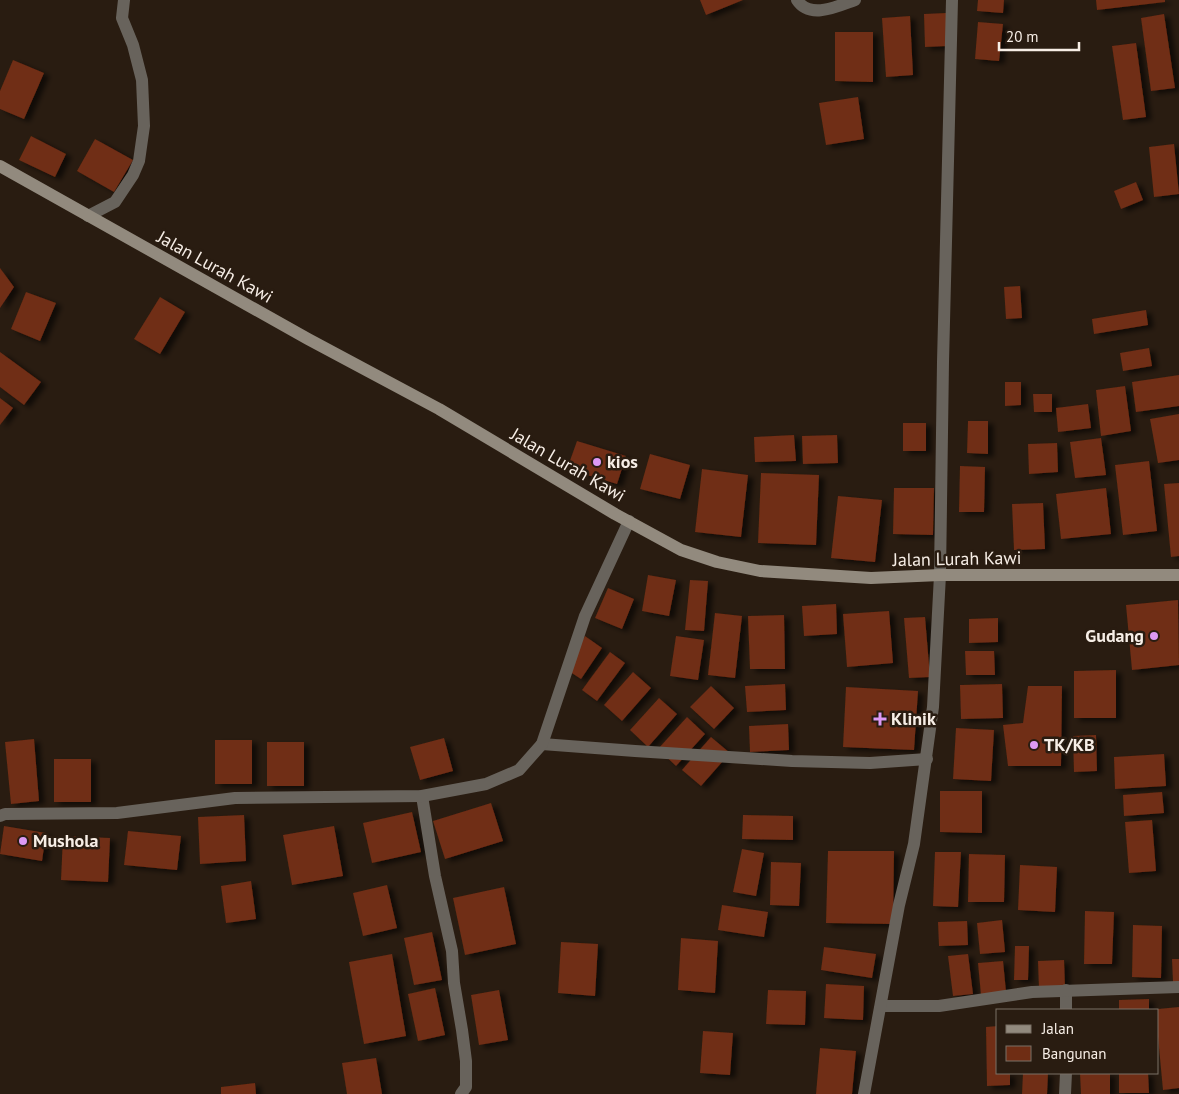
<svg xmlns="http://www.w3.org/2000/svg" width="1179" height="1094" viewBox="0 0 1179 1094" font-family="'PT Sans',sans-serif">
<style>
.building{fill:#6f2d14;filter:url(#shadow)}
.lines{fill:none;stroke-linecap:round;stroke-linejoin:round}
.street{stroke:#68635c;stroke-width:12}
.secondary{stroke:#928a7e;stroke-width:12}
.poi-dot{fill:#dc99f4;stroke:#291c11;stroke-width:2}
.labels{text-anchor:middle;stroke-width:5;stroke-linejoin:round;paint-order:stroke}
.street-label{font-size:18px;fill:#f7eee6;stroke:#291c11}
.poi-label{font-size:18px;font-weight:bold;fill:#f7eee6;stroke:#291c11;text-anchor:start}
</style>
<defs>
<filter id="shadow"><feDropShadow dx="5.5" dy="3" stdDeviation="2.5" flood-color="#0009"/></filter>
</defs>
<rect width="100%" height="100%" fill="#291c11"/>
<!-- building -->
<g class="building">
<path d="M700,0H743L706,15Z"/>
<path d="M978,0H1004L1003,13L977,11Z"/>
<path d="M1096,0H1165V2L1097,10Z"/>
<path d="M946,13L947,46L925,47L924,14Z"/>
<path d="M1164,14L1175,88L1151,91L1141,18Z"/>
<path d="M910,16L913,75L886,77L882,18Z"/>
<path d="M978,22L1003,24L999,61L975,59Z"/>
<path d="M835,32H873V82L835,81Z"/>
<path d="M1136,43L1146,117L1123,120L1112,46Z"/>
<path d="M13,60L44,73L24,119L0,109V91Z"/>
<path d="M858,97L864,139L826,145L819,103Z"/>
<path d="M31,136L66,154L55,177L19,160Z"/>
<path d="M95,139L133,160L114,192L77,171Z"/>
<path d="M1174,144L1179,194L1154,197L1149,147Z"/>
<path d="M1136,182L1143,200L1121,209L1114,191Z"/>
<path d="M0,268L14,287L0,308Z"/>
<path d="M1020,286L1022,318L1006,319L1004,287Z"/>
<path d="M26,292L56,303L40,341L11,329Z"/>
<path d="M160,297L185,312L160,354L134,339Z"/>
<path d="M1146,310L1148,325L1094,334L1092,319Z"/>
<path d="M1149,348L1152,366L1123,371L1120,353Z"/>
<path d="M0,352L41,382L24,405L0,387Z"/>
<path d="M1179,375V406L1136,412L1132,382Z"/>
<path d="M1005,382H1021V405L1005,406Z"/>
<path d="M1125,386L1131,431L1101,436L1096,390Z"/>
<path d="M1033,394H1052V412H1034Z"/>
<path d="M0,398L13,408L0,425Z"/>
<path d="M1088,404L1091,428L1058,432L1056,408Z"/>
<path d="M1179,414V460L1158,463L1150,419Z"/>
<path d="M968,421H988V454L967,453Z"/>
<rect x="903" y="423" width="23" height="28"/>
<path d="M794,435L796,461L755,462L754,437Z"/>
<path d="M837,435L838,463L803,464L802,436Z"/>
<path d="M1101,438L1106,475L1075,478L1070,442Z"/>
<path d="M577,441L626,456L617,484L567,469Z"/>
<path d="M1057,443L1058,472L1029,474L1028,444Z"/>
<path d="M650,454L690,465L680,499L640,489Z"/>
<path d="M1149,461L1157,531L1123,535L1115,465Z"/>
<path d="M960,466L985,467L984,512H959Z"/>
<path d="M702,469L748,475L741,537L695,532Z"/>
<path d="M761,473L819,475L816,545L758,543Z"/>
<path d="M1179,483V556L1171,557L1164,484Z"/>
<path d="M894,488H934L933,535L893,534Z"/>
<path d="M1106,488L1111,534L1061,539L1056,494Z"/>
<path d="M838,496L882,500L875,562L831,558Z"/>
<path d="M1043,503L1045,549L1014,550L1012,504Z"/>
<path d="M648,575L676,580L669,616L642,611Z"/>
<path d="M690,580L708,581L704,631L685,630Z"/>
<path d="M608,588L634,599L622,629L595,618Z"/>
<path d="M1178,600L1179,665L1132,670L1126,605Z"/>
<path d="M836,604L837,634L804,636L802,606Z"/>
<path d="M889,611L893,663L847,667L843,614Z"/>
<path d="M715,613L742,616L735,678L708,675Z"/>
<path d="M784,615L785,669H750L748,616Z"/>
<path d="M925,617L930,677L909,678L904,618Z"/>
<path d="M998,618V642L969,643V619Z"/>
<path d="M585,636L602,648L581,679L564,668Z"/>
<path d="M676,636L704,640L698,680L670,676Z"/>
<path d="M965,651H994L995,675H966Z"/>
<path d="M610,652L625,663L597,701L582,690Z"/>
<path d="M1116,670V718H1074V671Z"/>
<path d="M633,672L651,688L622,721L604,705Z"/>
<path d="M785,684L786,710L747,712L745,686Z"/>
<path d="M1002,684L1003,718L961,719L960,685Z"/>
<path d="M711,686L734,708L714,729L690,707Z"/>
<path d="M1028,686H1062L1061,766H1008L1003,725L1023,723Z"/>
<path d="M846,687L918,691L914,750L843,747Z"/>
<path d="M659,698L677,714L648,747L630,730Z"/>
<path d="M687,717L705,734L676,766L658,749Z"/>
<path d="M788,724L789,750L750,752L749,726Z"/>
<path d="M956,728L994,730L991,781L953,779Z"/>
<path d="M1096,735L1097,771L1074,772L1073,736Z"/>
<path d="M711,737L730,753L701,786L682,770Z"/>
<path d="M444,738L453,771L420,780L410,747Z"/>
<path d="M34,739L39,801L11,804L5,742Z"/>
<rect x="215" y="740" width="37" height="44"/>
<rect x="267" y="742" width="37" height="44"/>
<path d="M1164,754L1166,786L1115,789L1114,757Z"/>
<rect x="54" y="759" width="37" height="43"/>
<path d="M940,791H982V833L940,832Z"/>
<path d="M1162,792L1164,813L1124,816L1123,795Z"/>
<path d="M491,803L503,841L445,859L433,821Z"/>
<path d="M412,812L421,852L372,863L363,823Z"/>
<path d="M244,815L246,861L200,864L198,817Z"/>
<path d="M743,815L793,816V840L742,839Z"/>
<path d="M1152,820L1156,871L1129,873L1125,822Z"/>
<path d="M4,826L46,833L42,861L0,854Z"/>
<path d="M334,826L343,876L292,885L283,835Z"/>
<path d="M128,831L181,836L177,870L124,865Z"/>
<path d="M63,836L110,838L108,882L61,880Z"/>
<path d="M742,849L764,853L756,896L733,892Z"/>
<path d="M828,851H894L893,924L826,923Z"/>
<path d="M935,852H961L958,907L933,906Z"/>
<path d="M969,854L1005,855L1004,902H968Z"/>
<path d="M771,862L801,863L799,906L770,905Z"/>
<path d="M1020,865L1057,867L1055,912L1018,910Z"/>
<path d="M251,881L256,919L226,923L221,886Z"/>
<path d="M387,885L397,928L363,936L353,893Z"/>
<path d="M504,887L516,944L465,955L453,898Z"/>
<path d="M722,905L768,912L764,937L718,930Z"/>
<path d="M1085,911L1114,912L1112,964H1084Z"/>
<path d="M1002,920L1005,952L980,954L977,923Z"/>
<path d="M967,921L968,945L939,946L938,922Z"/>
<path d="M1133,925L1162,926L1161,978L1132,977Z"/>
<path d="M432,932L442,980L414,985L404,938Z"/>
<path d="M681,938L718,941L715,993L678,990Z"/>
<path d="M561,942L598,944L595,996L558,993Z"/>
<path d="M1015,946H1029L1028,980H1014Z"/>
<path d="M824,947L876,954L872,978L821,970Z"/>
<path d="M392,954L406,1036L364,1044L349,962Z"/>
<path d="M968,954L973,994L953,996L948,956Z"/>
<path d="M1172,959H1179V982H1173Z"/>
<path d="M1064,960L1065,988L1039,989L1038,961Z"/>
<path d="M1003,961L1006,992L981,995L978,963Z"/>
<path d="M826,984L864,986L863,1020L824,1018Z"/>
<path d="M435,988L445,1035L418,1041L408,994Z"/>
<path d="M499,990L508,1040L479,1045L471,995Z"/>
<path d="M768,990L806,991L805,1025L766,1024Z"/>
<path d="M1149,999V1010H1119V1000Z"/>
<path d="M1179,1007V1088L1163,1090L1158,1037V1009Z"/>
<path d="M998,1026V1073H1010V1085L987,1086L986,1027Z"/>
<path d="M703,1031L733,1033L730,1075L700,1073Z"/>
<path d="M820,1048L856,1051L852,1094H816Z"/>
<path d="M376,1058L382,1094H347L342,1063Z"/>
<path d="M1023,1073H1048L1047,1094H1022Z"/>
<path d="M1080,1073H1110V1094H1081Z"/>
<path d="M1119,1073H1148L1149,1093H1119Z"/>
<path d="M255,1083L256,1094H221V1087Z"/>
</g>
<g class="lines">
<!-- street -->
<g class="street">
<path d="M797,0C810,20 838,6 855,0"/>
<path d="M88,216L115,202L133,175L139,161L144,126L142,80L133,45L122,18L124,0"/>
<path d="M542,744L635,751L792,761L870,763L927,759"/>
<path d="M422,796L435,876L452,951L454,983L462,1030L466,1061V1087L461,1094"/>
<path d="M0,816L5,814L117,813L235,798L422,796L486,784L519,770L542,744L585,616L629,521"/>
<path d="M1066,990V1010"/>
<path d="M881,1006H939L1032,992L1179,987"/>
<path d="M864,1094L899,905L914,844L933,707L940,575L943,362L952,0"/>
<path d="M1065,1094L1066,1073"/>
</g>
<!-- secondary -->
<path class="secondary" d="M0,166L308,339L439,409L615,514L681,550L717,562L760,571L871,578L940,575H1179"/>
</g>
<!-- markers -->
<g class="poi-dot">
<circle cx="597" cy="462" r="5"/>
<circle cx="1154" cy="636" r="5"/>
<path d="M877.5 711.5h5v5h5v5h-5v5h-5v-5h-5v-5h5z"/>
<circle cx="1034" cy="745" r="5"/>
<circle cx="23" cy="841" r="5"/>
</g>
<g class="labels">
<!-- street labels -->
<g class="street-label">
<text transform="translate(215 267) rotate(29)" y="6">Jalan Lurah Kawi</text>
<text transform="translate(568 465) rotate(30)" y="6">Jalan Lurah Kawi</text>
<text transform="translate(957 559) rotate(-1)" y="6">Jalan Lurah Kawi</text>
</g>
<!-- poi labels -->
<g class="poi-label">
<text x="607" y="468">kios</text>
<text x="1144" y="642" text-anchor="end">Gudang</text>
<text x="891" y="725">Klinik</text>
<text x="1044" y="751">TK/KB</text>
<text x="33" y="847">Mushola</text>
</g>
</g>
<!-- legend -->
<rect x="996" y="1009" width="162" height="65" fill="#291c11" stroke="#7b7066"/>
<rect x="1006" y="1025" width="25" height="8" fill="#928a7e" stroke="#7b7066"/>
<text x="1042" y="1034" font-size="15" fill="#f7eee6">Jalan</text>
<rect x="1006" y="1046" width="25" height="15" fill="#6f2d14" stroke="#7b7066"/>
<text x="1042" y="1059" font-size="15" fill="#f7eee6">Bangunan</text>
<!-- scale -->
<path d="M999 42v8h80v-8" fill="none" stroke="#f7eee6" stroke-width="2.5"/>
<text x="1006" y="42" font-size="15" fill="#f7eee6" stroke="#291c11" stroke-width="4" paint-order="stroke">20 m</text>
</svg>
